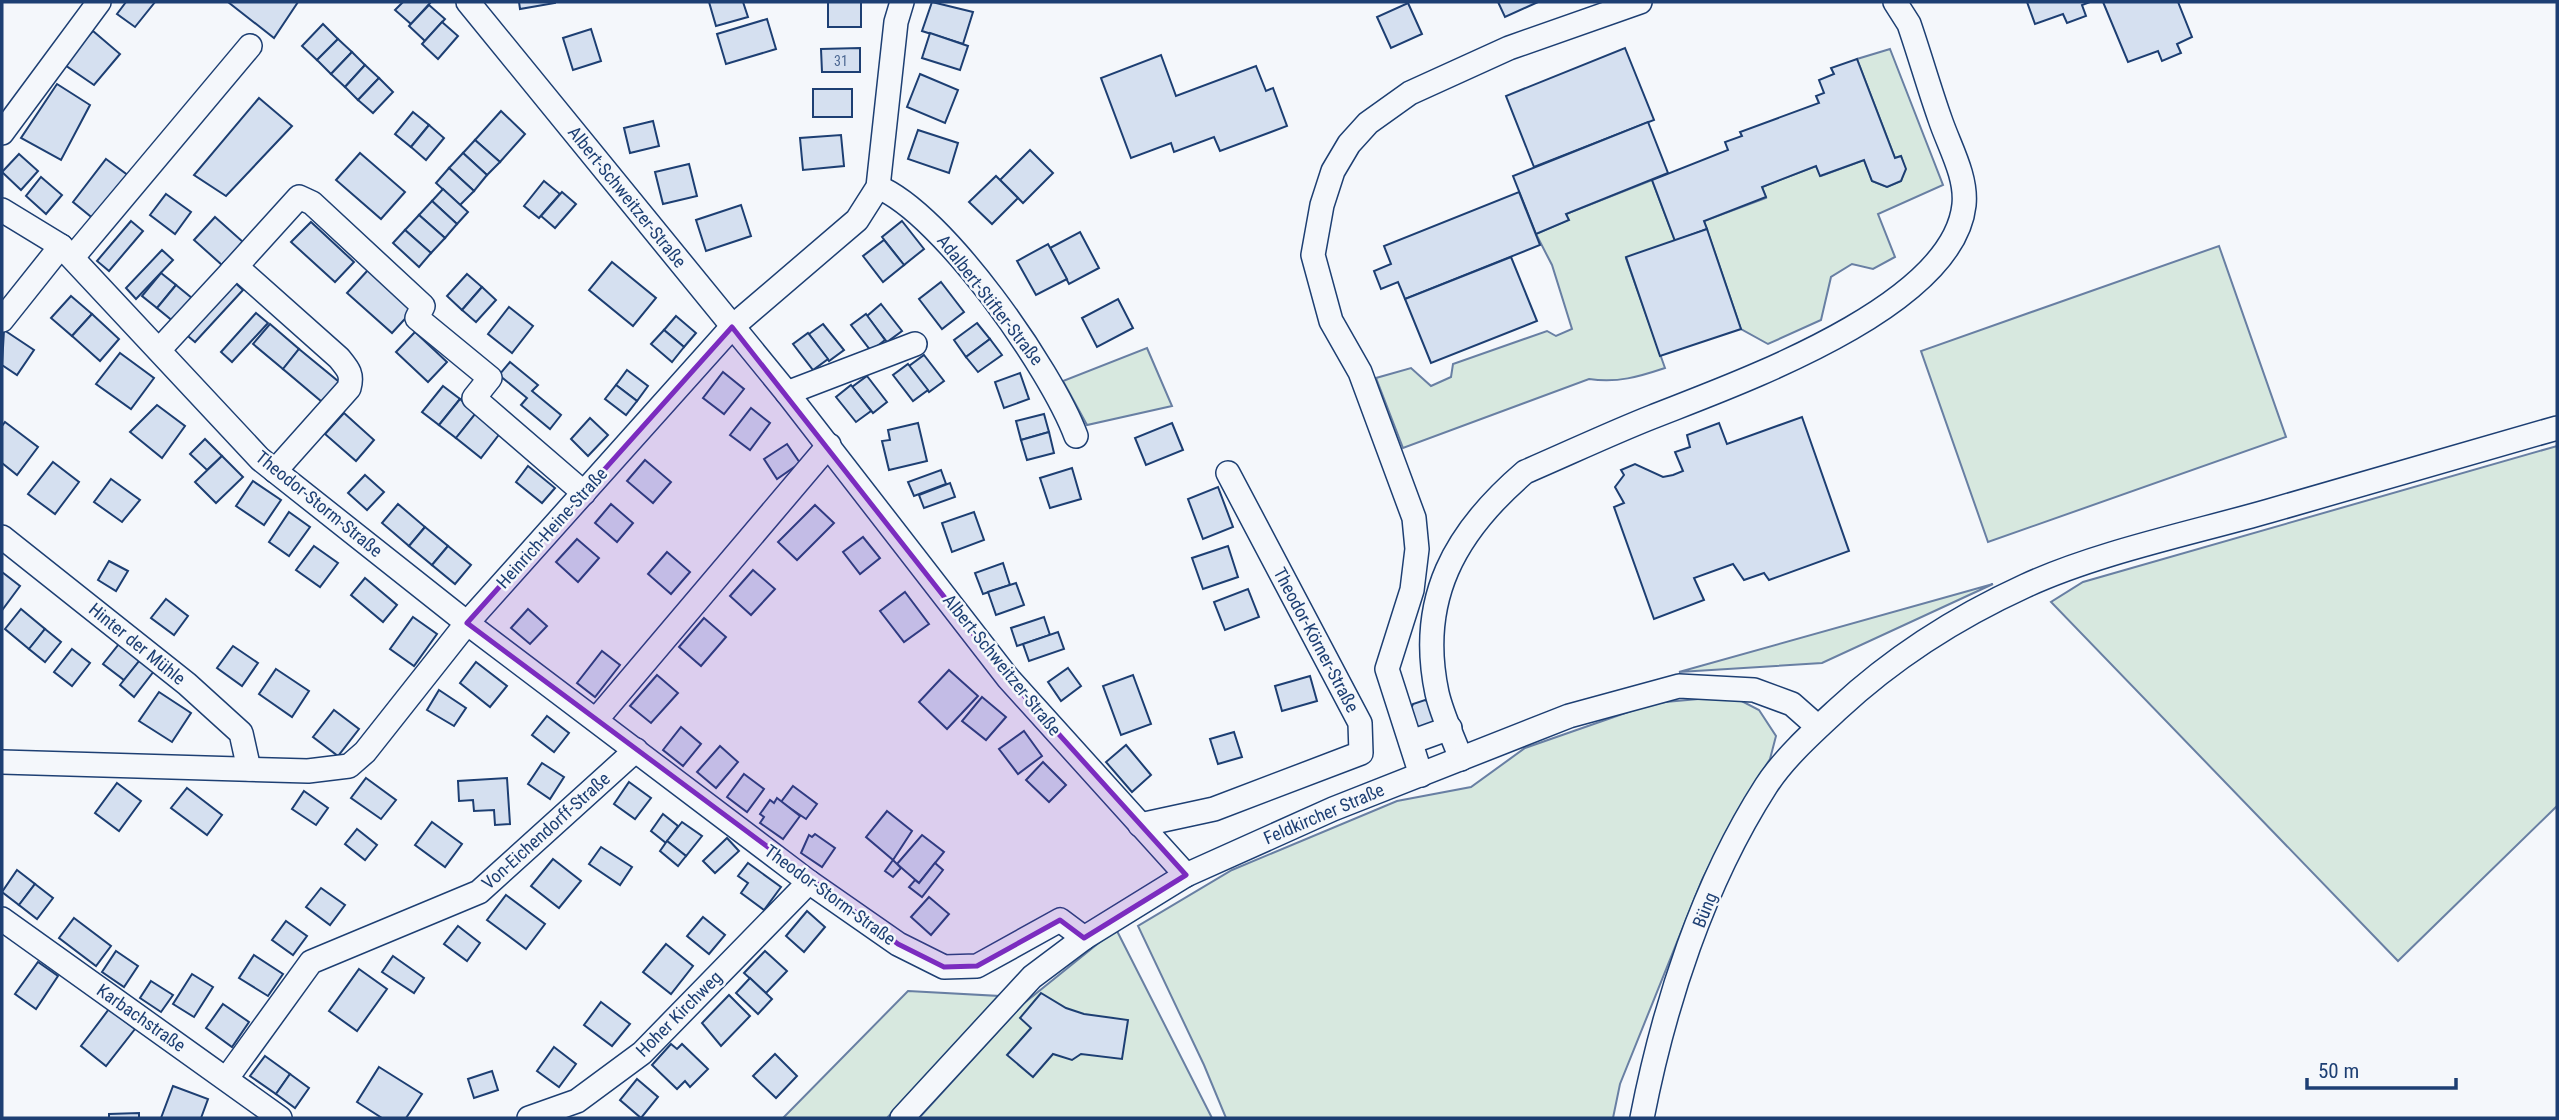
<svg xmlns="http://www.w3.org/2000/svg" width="2559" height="1120" viewBox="0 0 2559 1120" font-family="'Roboto Condensed',sans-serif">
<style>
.green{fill:#d7e8df;stroke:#687fa3;stroke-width:2}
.building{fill:#d5e0f0;stroke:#1d3f73;stroke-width:2}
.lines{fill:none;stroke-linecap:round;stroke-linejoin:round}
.minor-casing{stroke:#1d3f73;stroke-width:26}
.minor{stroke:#f4f7fb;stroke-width:23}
.marked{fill:#7b2cbf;fill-opacity:0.2;stroke:#7b2cbf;stroke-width:5;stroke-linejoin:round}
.labels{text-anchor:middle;stroke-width:5;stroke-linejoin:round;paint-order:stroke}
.number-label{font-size:14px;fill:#4b6792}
.street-label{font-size:18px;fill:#1d3f73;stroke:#f4f7fb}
</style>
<rect width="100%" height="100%" fill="#f4f7fb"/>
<!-- green -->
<g class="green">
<path d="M1890,49L1943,185L1878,214L1895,257L1873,269L1852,264L1831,277L1821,320L1768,344L1741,329L1704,221L1766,198L1762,187L1816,166L1821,176L1864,160L1872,181L1887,187L1901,181L1905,169L1901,156L1895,158L1857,59Z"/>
<path d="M1652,180L1675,241L1626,258L1665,368C1638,377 1618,383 1589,379L1403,448L1376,378L1411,368L1431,386L1451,377L1453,364L1547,331L1556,336L1572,329L1552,265L1536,234L1568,220L1566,214Z"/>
<path d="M2219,246L2286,437L1988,542L1921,351Z"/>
<path d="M1147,348L1172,406L1087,425L1063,381Z"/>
<path d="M2557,446V806L2398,961L2051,602L2083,582Z"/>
<path d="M1993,584L1822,663L1679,672Z"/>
<path d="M1732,696L1759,710L1776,736L1770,759L1737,812L1702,880L1620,1084L1613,1118H1226L1204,1065L1138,926L1232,870L1397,801L1471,787L1525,748L1654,703Z"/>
<path d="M1116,929L1212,1118H919L1023,1004Z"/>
<path d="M908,991L999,996L887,1118H783Z"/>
</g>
<!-- building -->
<g class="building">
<path d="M126,2H155L135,27L117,14Z"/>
<path d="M228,2H298L274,38Z"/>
<path d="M403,2H431L411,24L395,10Z"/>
<path d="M519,2H555V3L520,9Z"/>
<path d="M709,2H743L748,17L716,26Z"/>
<rect x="828" y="2" width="33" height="25"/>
<path d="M932,2L973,12L963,44L922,31Z"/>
<path d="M1498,2H1538L1505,17Z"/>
<path d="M2027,2H2090L2082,5L2086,16L2067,23L2063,14L2035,24Z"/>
<path d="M2103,2H2178L2192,37L2177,44L2181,53L2162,61L2158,51L2128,62Z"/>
<path d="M1408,3L1422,34L1391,48L1377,17Z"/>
<path d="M429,5L445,19L425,41L409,26Z"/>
<path d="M767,19L776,49L726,64L717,34Z"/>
<path d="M442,22L458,36L438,59L422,44Z"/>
<path d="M323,24L338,39L317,60L302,46Z"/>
<path d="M591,29L601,61L573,70L563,38Z"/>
<path d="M93,31L120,54L94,85L62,63Z"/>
<path d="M930,33L968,46L960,70L922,58Z"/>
<path d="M338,39L352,52L331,74L317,60Z"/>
<path d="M860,48V72H822L821,49Z"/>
<path d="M1625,48L1654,120L1534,167L1506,96Z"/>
<path d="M352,52L365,65L345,87L331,74Z"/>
<path d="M1161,55L1176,96L1256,66L1266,91L1273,88L1287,126L1220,151L1214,137L1174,152L1171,143L1131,158L1101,78Z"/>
<path d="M1857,59L1895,158L1901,156L1906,169L1901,181L1887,187L1872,181L1864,160L1820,176L1816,166L1762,187L1766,197L1704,221L1707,229L1675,241L1652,180L1728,150L1725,142L1742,136L1740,132L1819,103L1816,96L1824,93L1819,80L1834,74L1831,68Z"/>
<path d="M365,65L379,78L358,100L345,87Z"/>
<path d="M920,74L958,90L945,123L907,107Z"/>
<path d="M379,78L393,92L373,113L358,100Z"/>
<path d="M57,84L90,105L61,160L21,138Z"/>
<rect x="813" y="89" width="39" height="28"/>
<path d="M259,98L292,126L226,196L194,175Z"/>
<path d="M501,111L525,134L500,162L475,140Z"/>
<path d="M413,112L429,125L411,147L395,134Z"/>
<path d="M653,121L659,146L630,153L624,128Z"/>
<path d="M1648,122L1668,173L1566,214L1569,220L1536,234L1513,176Z"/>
<path d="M429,125L444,138L426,160L411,147Z"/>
<path d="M918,130L958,143L949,173L908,159Z"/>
<path d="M841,135L844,166L803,170L800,138Z"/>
<path d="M475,140L500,162L487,175L463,153Z"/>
<path d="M1030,150L1053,173L1023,203L1000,180Z"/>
<path d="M360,153L405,192L381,219L336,180Z"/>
<path d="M463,153L487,175L474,191L449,168Z"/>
<path d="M19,154L38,171L21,190L2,172Z"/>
<path d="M106,159L129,176L95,220L73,202Z"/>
<path d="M689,164L697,196L663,204L655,172Z"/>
<path d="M449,168L474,191L460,205L436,183Z"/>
<path d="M996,176L1018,198L992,224L969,202Z"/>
<path d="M41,177L62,195L46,214L26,196Z"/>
<path d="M544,181L560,194L539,218L524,206Z"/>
<path d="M443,189L468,212L457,224L432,201Z"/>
<path d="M562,192L576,204L555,228L541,216Z"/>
<path d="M1519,192L1540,245L1405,299L1398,282L1381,289L1374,271L1391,264L1384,246Z"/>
<path d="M166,194L191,212L175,234L150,215Z"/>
<path d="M432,201L457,224L445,238L419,215Z"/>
<path d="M741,205L751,236L706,251L696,220Z"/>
<path d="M419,215L445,238L431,253L405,230Z"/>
<path d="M215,217L243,242L222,265L194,240Z"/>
<path d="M131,221L143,231L109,271L97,261Z"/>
<path d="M902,221L924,249L904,265L882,237Z"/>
<path d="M311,222L354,262L335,282L291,242Z"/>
<path d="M1707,229L1741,329L1660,356L1626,257Z"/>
<path d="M405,230L431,253L419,267L393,243Z"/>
<path d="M1080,232L1099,268L1069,284L1050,248Z"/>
<path d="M884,240L904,265L883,282L863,256Z"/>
<path d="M1048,244L1067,279L1036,295L1017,261Z"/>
<path d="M162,250L173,260L136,299L126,288Z"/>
<path d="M1511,257L1537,321L1431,363L1405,299Z"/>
<path d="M612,262L656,298L633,326L589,290Z"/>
<path d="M368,270L413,310L392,333L347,293Z"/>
<path d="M161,273L176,285L157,308L142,296Z"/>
<path d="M467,274L482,287L462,310L447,296Z"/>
<path d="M231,279L243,290L195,342L183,332Z"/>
<path d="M941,282L964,312L942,329L919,299Z"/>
<path d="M176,285L193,299L174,322L157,308Z"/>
<path d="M482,287L496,300L476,322L462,310Z"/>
<path d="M71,296L92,314L72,336L51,318Z"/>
<path d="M1118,299L1133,328L1097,347L1082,318Z"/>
<path d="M881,304L902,331L887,342L867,316Z"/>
<path d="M509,307L533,326L512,353L488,334Z"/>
<path d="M256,313L268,323L232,362L221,352Z"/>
<path d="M92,314L119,339L100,361L72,336Z"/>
<path d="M866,314L885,340L871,351L851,325Z"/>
<path d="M676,316L696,333L684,347L664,330Z"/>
<path d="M977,323L990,339L966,357L954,340Z"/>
<path d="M270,324L299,349L283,369L253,344Z"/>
<path d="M823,324L844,350L829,361L809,334Z"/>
<path d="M4,330L34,350L17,375L2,365Z"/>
<path d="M664,330L684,347L672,362L651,344Z"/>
<path d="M415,332L447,362L428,382L396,352Z"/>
<path d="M808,333L828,359L813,370L793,344Z"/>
<path d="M990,339L1002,355L978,372L966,357Z"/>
<path d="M299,349L344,386L328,407L283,369Z"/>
<path d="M120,353L154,378L131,409L96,384Z"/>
<path d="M924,355L944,381L929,392L909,366Z"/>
<path d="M510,362L538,385L532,391L561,415L550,429L521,405L527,398L499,375Z"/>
<path d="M908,364L928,390L913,401L893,375Z"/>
<path d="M627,370L648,386L637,401L616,385Z"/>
<path d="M723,372L744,389L724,414L703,398Z"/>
<path d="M1020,373L1029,399L1004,408L995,382Z"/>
<path d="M867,376L887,402L873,413L852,387Z"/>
<path d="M616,385L637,401L626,415L605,399Z"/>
<path d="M851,385L871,411L856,422L836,397Z"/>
<path d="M443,386L460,399L439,425L422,412Z"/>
<path d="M460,399L476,413L456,438L439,425Z"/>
<path d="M157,405L185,426L162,458L130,432Z"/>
<path d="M751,408L770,423L750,450L730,435Z"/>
<path d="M344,413L374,440L356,461L325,434Z"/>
<path d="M476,413L501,432L481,458L456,438Z"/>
<path d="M1044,414L1049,432L1021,440L1016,421Z"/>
<path d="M1802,417L1849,551L1769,580L1764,573L1744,580L1733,564L1694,578L1704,600L1654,619L1614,507L1624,503L1615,487L1624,475L1621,470L1635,464L1663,477L1673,475L1683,471L1675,452L1690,447L1687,435L1719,423L1727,444Z"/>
<path d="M590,418L608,435L588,456L571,439Z"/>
<path d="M5,422L38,447L17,475L2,463V426Z"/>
<path d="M918,423L927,461L889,470L882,441L890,440L888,430Z"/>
<path d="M1172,423L1183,450L1146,465L1135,438Z"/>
<path d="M1049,432L1054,453L1027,460L1021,440Z"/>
<path d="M205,439L222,456L207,470L190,454Z"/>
<path d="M787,444L800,463L777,479L764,459Z"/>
<path d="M222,456L243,477L216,503L195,482Z"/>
<path d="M645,460L671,482L653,503L627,481Z"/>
<path d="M53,462L79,482L55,514L28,494Z"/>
<path d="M528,466L555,488L542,503L516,482Z"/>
<path d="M1072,468L1081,499L1050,508L1040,478Z"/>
<path d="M941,470L946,484L914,496L908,482Z"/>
<path d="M365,475L384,492L367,510L348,493Z"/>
<path d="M111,479L140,500L122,522L94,502Z"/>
<path d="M253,481L281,500L264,525L236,506Z"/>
<path d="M950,483L955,497L924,508L919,495Z"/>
<path d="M1218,487L1233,527L1203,539L1188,499Z"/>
<path d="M398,504L425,527L409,546L382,523Z"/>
<path d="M611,504L633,523L617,542L595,523Z"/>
<path d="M815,505L834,523L797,560L778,542Z"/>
<path d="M289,512L310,527L289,556L269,542Z"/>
<path d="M974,512L984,540L952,552L942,523Z"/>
<path d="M425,527L448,546L432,565L409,546Z"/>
<path d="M863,537L880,558L860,574L843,552Z"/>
<path d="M577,539L599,558L578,582L556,562Z"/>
<path d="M314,546L338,563L320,587L296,570Z"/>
<path d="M448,546L471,565L455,584L432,565Z"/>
<path d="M1228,546L1238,577L1203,589L1192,558Z"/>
<path d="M667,552L690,572L671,594L648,574Z"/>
<path d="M109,561L128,571L116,591L98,580Z"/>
<path d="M1003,563L1010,585L983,594L975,573Z"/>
<path d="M753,570L775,589L751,615L730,596Z"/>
<path d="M2,572L20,586L3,609L2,608Z"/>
<path d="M365,578L397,605L383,622L351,595Z"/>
<path d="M1016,583L1024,605L996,615L988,592Z"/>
<path d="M1248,589L1259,617L1225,630L1214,602Z"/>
<path d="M905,592L929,624L904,642L880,611Z"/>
<path d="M166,599L188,616L174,635L151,618Z"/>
<path d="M21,609L45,629L29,649L5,629Z"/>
<path d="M528,609L547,626L530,644L511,628Z"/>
<path d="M413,617L437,634L414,666L390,649Z"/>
<path d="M1044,617L1050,635L1017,646L1011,628Z"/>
<path d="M704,618L726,637L701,666L679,647Z"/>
<path d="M45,629L61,642L45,662L29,649Z"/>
<path d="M1058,632L1064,649L1029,661L1023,644Z"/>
<path d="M119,644L140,660L124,680L103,664Z"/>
<path d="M233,646L258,663L242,686L217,668Z"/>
<path d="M72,649L90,663L72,686L54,672Z"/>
<path d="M602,651L620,665L595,697L577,683Z"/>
<path d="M140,660L154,671L134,697L120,685Z"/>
<path d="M476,662L507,686L490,707L460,683Z"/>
<path d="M1068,668L1081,686L1061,701L1048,682Z"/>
<path d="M276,669L309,691L292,717L259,694Z"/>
<path d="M949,670L978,696L947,729L919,702Z"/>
<path d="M657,675L678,693L651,723L630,706Z"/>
<path d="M1133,675L1151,724L1121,735L1103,686Z"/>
<path d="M1310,676L1317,701L1282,711L1275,686Z"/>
<path d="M439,690L466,708L454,726L427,710Z"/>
<path d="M159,692L191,713L172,742L139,721Z"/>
<path d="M982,697L1006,717L986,740L962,721Z"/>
<path d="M1425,700L1433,704L1440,722L1418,730L1410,712L1413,704Z"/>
<path d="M334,710L359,729L338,756L313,737Z"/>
<path d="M547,716L569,733L554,752L532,735Z"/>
<path d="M681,727L701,744L683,766L663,750Z"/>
<path d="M1024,731L1042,756L1018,774L999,749Z"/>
<path d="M1234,732L1242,757L1218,764L1210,739Z"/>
<path d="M1126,745L1151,775L1132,792L1106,762Z"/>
<path d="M720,746L738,762L716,788L697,772Z"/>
<path d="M1043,762L1066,785L1049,802L1026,780Z"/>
<path d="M542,763L564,777L550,799L528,784Z"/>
<path d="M744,774L764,789L747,812L727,797Z"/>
<path d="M366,778L396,800L381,819L351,798Z"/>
<path d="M507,778L510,824L495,825L494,810L474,811L473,800L459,801L458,781Z"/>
<path d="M629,782L651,798L635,819L614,804Z"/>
<path d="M117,783L141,801L119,831L95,813Z"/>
<path d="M793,786L817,804L806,819L781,802Z"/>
<path d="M187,788L222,815L207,835L171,808Z"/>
<path d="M304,791L328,808L316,825L292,809Z"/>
<path d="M777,798L800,816L783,839L760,823L764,817L760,814L770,800L774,803Z"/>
<path d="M887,811L912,831L893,860L866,837Z"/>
<path d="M663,814L678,826L666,843L651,831Z"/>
<path d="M432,822L462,844L445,867L415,845Z"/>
<path d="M682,822L702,836L686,856L667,841Z"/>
<path d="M357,829L377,845L365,860L345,844Z"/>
<path d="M815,834L835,848L822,867L801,853L809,835L812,837Z"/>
<path d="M922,835L944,852L919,883L897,864Z"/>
<path d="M727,838L739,851L715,873L703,861Z"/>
<path d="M667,841L686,856L678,866L660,851Z"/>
<path d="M601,847L632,867L620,885L589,864Z"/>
<path d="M553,859L581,881L559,908L531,886Z"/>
<path d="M893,860L901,868L893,877L885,871Z"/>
<path d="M748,863L781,887L764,910L741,893L748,883L738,876Z"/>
<path d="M935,863L943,870L922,897L909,887L915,880L919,883Z"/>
<path d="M17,870L35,884L19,905L2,892Z"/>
<path d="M35,884L53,898L37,919L19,905Z"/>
<path d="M321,888L345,905L330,925L306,907Z"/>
<path d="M506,895L545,924L526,949L487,920Z"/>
<path d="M929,897L949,914L931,935L911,917Z"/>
<path d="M807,911L825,927L804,952L786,936Z"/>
<path d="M703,917L725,935L709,954L687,936Z"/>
<path d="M74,918L111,946L96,966L59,938Z"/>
<path d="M286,921L307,936L293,955L272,940Z"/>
<path d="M458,926L480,943L467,961L444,944Z"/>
<path d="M666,944L693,966L671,994L643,972Z"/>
<path d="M116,951L138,966L124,987L102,972Z"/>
<path d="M765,951L787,971L766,993L744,973Z"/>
<path d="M254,955L283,974L268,996L239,978Z"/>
<path d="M393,956L424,978L414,993L382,972Z"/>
<path d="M38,962L58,976L36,1009L15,994Z"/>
<path d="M359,969L387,989L357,1031L329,1011Z"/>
<path d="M192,974L213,987L194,1017L173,1004Z"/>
<path d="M750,978L772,999L758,1014L736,993Z"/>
<path d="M151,981L173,995L161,1012L140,998Z"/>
<path d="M1041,993L1066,1008L1084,1014L1128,1020L1122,1059L1081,1054L1072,1060L1053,1054L1033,1077L1007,1055L1031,1028L1020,1018Z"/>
<path d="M729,995L750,1016L721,1046L702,1023Z"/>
<path d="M601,1002L630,1024L612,1046L584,1025Z"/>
<path d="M223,1004L249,1022L232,1047L206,1028Z"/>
<path d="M109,1009L135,1029L106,1066L81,1046Z"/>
<path d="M671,1044L677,1049L682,1044L708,1069L690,1087L685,1081L677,1089L652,1065Z"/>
<path d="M554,1047L576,1064L559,1087L537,1071Z"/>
<path d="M775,1054L797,1076L776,1098L753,1076Z"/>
<path d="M265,1056L290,1074L276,1094L250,1076Z"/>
<path d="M379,1067L422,1094L406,1118H382L357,1102Z"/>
<path d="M492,1071L498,1090L474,1098L468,1079Z"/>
<path d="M290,1074L309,1088L295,1108L276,1094Z"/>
<path d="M637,1079L658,1097L641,1118L620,1100Z"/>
<path d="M173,1086L208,1099L201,1118H161Z"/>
<path d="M139,1113V1118H109V1114Z"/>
</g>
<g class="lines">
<!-- minor casing -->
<g class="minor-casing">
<g id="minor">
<path d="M468,2L787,393L1008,678L1186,875"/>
<path d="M2,133L99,2"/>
<path d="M878,187C943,214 1051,369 1076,436"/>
<path d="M2,210L61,246L260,459L467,623L809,882L898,944L944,967L977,966L1060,920L1084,938"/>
<path d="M73,257L250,46"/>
<path d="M232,271L299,197L312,203L423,306L417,318L490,378L474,398L584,493"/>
<path d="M2,320L61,246"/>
<path d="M159,350L232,271L240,270L339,358C348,369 353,374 349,388L275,471"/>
<path d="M787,393L915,344"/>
<path d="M2,537L187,684L241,733L249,769"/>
<path d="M596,720L829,445"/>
<path d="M1411,742L1450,728"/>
<path d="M1461,759C1453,737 1442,715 1437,693C1417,599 1455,532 1525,472C1567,454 1609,434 1652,417C1735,384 1953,308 1964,205C1967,176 1949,146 1940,119C1929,88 1920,56 1909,24L1895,2"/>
<path d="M2,762L308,771L349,766L365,752L467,623L732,327L857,220L878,187L896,22L902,2"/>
<path d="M1421,775L1387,669L1412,590L1417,549L1414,518L1360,372L1331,321L1313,255L1322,205L1333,171L1349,144L1368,123L1410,93L1509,48L1640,2"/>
<path d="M1140,825L1214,809L1361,753L1360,723L1228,473"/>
<path d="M2,919L280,1118"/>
<path d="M227,1078L311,962L479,892L636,750"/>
<path d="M529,1118L577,1101L642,1053L809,882"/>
<path d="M902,1118L1032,977L1084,938L1186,875L1333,809L1569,716L1679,686L1754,690L1792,704L1818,727"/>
<path d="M1642,1118C1664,1005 1703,884 1766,786C1784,758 1813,732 1838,709C1894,657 1955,618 2025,586C2096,553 2192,533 2269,511C2365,484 2461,456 2557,428"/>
</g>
</g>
<!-- minor -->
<use href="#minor" class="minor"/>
</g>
<!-- marked area -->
<path class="marked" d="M732,327L1008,678L1186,875L1084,938L1060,920L977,966L944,967L898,944L467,623Z"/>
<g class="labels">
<!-- number labels -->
<g class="number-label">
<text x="841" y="66">31</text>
</g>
<!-- street labels -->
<g class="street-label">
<text transform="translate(627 197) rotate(51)" y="6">Albert-Schweitzer-Straße</text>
<text transform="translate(990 300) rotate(52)" y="6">Adalbert-Stifter-Straße</text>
<text transform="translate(319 504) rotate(39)" y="6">Theodor-Storm-Straße</text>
<text transform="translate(552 528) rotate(-48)" y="6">Heinrich-Heine-Straße</text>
<text transform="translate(1316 640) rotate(62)" y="6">Theodor-Körner-Straße</text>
<text transform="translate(137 644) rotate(39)" y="6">Hinter der Mühle</text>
<text transform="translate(1002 665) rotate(51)" y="6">Albert-Schweitzer-Straße</text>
<text transform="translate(1324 814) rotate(-23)" y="6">Feldkircher Straße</text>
<text transform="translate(546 831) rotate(-42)" y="6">Von-Eichendorff-Straße</text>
<text transform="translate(830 895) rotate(36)" y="6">Theodor-Storm-Straße</text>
<text transform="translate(1705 910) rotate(-68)" y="6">Büng</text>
<text transform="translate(679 1014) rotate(-45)" y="6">Hoher Kirchweg</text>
<text transform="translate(141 1018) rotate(35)" y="6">Karbachstraße</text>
</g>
</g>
<!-- border -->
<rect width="2559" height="1120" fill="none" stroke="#1d3f73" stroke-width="7"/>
<!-- scale -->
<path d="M2307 1078v10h149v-10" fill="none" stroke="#1d3f73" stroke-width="3.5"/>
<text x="2318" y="1078" font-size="21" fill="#1d3f73" stroke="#f4f7fb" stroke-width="5" paint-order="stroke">50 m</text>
</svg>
